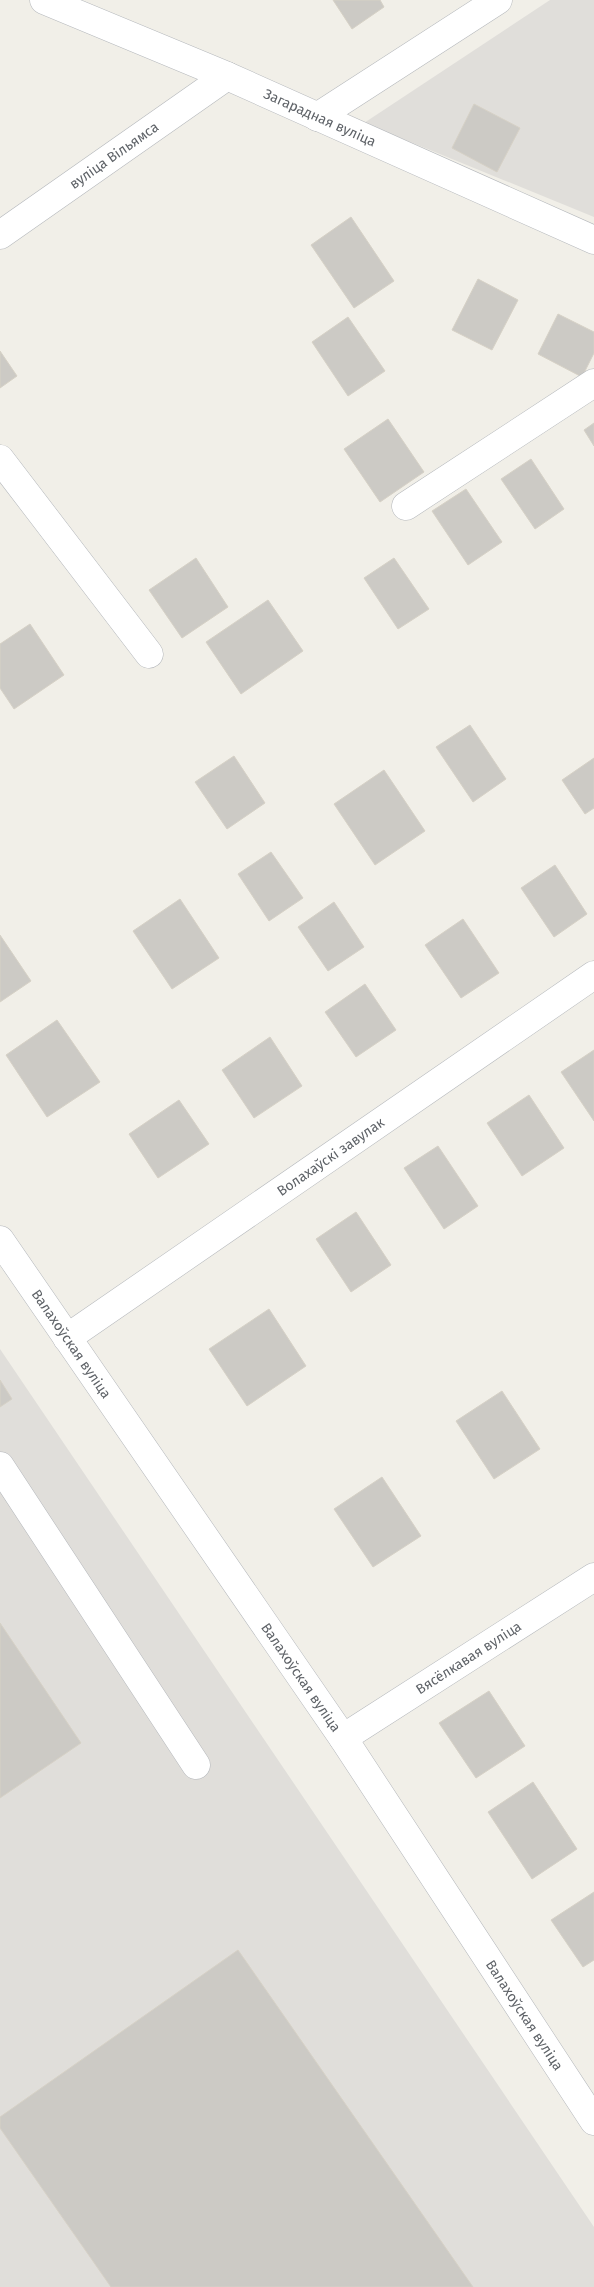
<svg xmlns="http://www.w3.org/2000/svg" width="594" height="2287" viewBox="0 0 594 2287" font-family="'Fira Sans',sans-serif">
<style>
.industrial{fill:#e0deda}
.building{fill:#cccac5;stroke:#d6d1c6}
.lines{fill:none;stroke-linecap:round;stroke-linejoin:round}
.minor-casing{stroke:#b5b8bc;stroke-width:29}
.minor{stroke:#fff;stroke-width:28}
.labels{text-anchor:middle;stroke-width:4;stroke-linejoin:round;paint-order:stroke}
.street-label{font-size:14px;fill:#5f6368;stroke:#fff}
</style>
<rect width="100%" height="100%" fill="#f1efe8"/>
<!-- industrial -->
<g class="industrial">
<path d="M550,0H594V217L364,123Z"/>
<path d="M0,1349L594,2227V2287H0Z"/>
</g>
<!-- building -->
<g class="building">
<path d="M333,0H380L384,7L352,29Z"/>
<path d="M474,104L520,128L497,172L452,148Z"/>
<path d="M351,217L394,281L354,308L311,245Z"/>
<path d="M478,279L518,300L492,350L452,330Z"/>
<path d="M558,314L594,332V353L582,377L538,354Z"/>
<path d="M348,317L385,371L348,396L312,342Z"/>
<path d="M0,351L17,376L0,388Z"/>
<path d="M388,419L424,472L380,502L344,449Z"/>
<path d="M594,423V446L584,430Z"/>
<path d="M531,459L564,509L535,529L501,479Z"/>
<path d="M466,489L502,542L468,565L432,511Z"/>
<path d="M196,558L228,607L182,638L149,590Z"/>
<path d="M394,558L429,609L398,629L364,578Z"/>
<path d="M268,600L303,651L241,694L206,642Z"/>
<path d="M30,624L64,675L14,709L0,688V644Z"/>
<path d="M470,725L506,779L473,802L436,747Z"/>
<path d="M234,756L265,803L227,829L195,782Z"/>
<path d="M594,758V808L585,814L562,780Z"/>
<path d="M384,770L425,831L375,865L334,804Z"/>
<path d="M271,852L303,898L269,921L238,874Z"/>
<path d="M555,865L587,914L554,937L521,888Z"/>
<path d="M180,899L219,958L172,989L133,931Z"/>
<path d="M334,902L364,947L328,971L298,927Z"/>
<path d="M463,919L499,973L461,998L425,945Z"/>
<path d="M0,935L31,981L0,1002Z"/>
<path d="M365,984L396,1030L356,1057L325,1012Z"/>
<path d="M57,1020L100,1082L47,1117L6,1055Z"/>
<path d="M270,1037L302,1086L254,1118L222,1070Z"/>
<path d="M594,1050V1121L561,1072Z"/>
<path d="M529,1095L564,1148L522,1176L487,1123Z"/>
<path d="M179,1100L209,1144L158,1178L129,1134Z"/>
<path d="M438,1146L478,1206L444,1229L404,1168Z"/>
<path d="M356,1212L391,1265L351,1292L316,1239Z"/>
<path d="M269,1309L306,1366L247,1406L209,1349Z"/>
<path d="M0,1380L12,1399L0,1407Z"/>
<path d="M502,1391L540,1449L494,1479L456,1421Z"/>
<path d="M382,1477L421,1536L373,1567L334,1509Z"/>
<path d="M0,1623L81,1743L0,1798Z"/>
<path d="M489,1691L525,1746L476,1778L439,1723Z"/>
<path d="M533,1782L577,1849L532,1879L488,1812Z"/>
<path d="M594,1892V1960L583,1967L551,1920Z"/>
<path d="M238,1950L473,2287H111L0,2128V2117Z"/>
</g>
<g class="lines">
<!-- minor casing -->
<g class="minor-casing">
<g id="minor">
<path id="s1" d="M44,0L227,76L594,240"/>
<path d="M317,117L498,0"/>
<path id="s2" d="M0,235L227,76"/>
<path d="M0,459L149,654"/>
<path d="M406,506L594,383"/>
<path id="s3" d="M0,1240L343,1738L594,2121"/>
<path id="s4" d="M67,1338L594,975"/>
<path d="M0,1466L196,1765"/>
<path id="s5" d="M343,1738L594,1577"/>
</g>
</g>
<!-- minor -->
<use href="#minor" class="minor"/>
</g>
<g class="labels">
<!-- street labels -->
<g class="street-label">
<text dy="5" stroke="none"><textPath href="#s1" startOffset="300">Загарадная вуліца</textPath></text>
<text dy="5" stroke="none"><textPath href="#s2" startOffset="139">вуліца Вільямса</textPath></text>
<text dy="5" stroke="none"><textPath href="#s4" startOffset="320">Волахаўскі завулак</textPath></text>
<text dy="5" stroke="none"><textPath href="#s3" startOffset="126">Валахоўская вуліца</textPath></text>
<text dy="5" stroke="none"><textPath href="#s5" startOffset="149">Вясёлкавая вуліца</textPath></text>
<text dy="5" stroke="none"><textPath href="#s3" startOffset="531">Валахоўская вуліца</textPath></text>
<text dy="5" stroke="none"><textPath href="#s3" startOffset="936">Валахоўская вуліца</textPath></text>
</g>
</g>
</svg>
